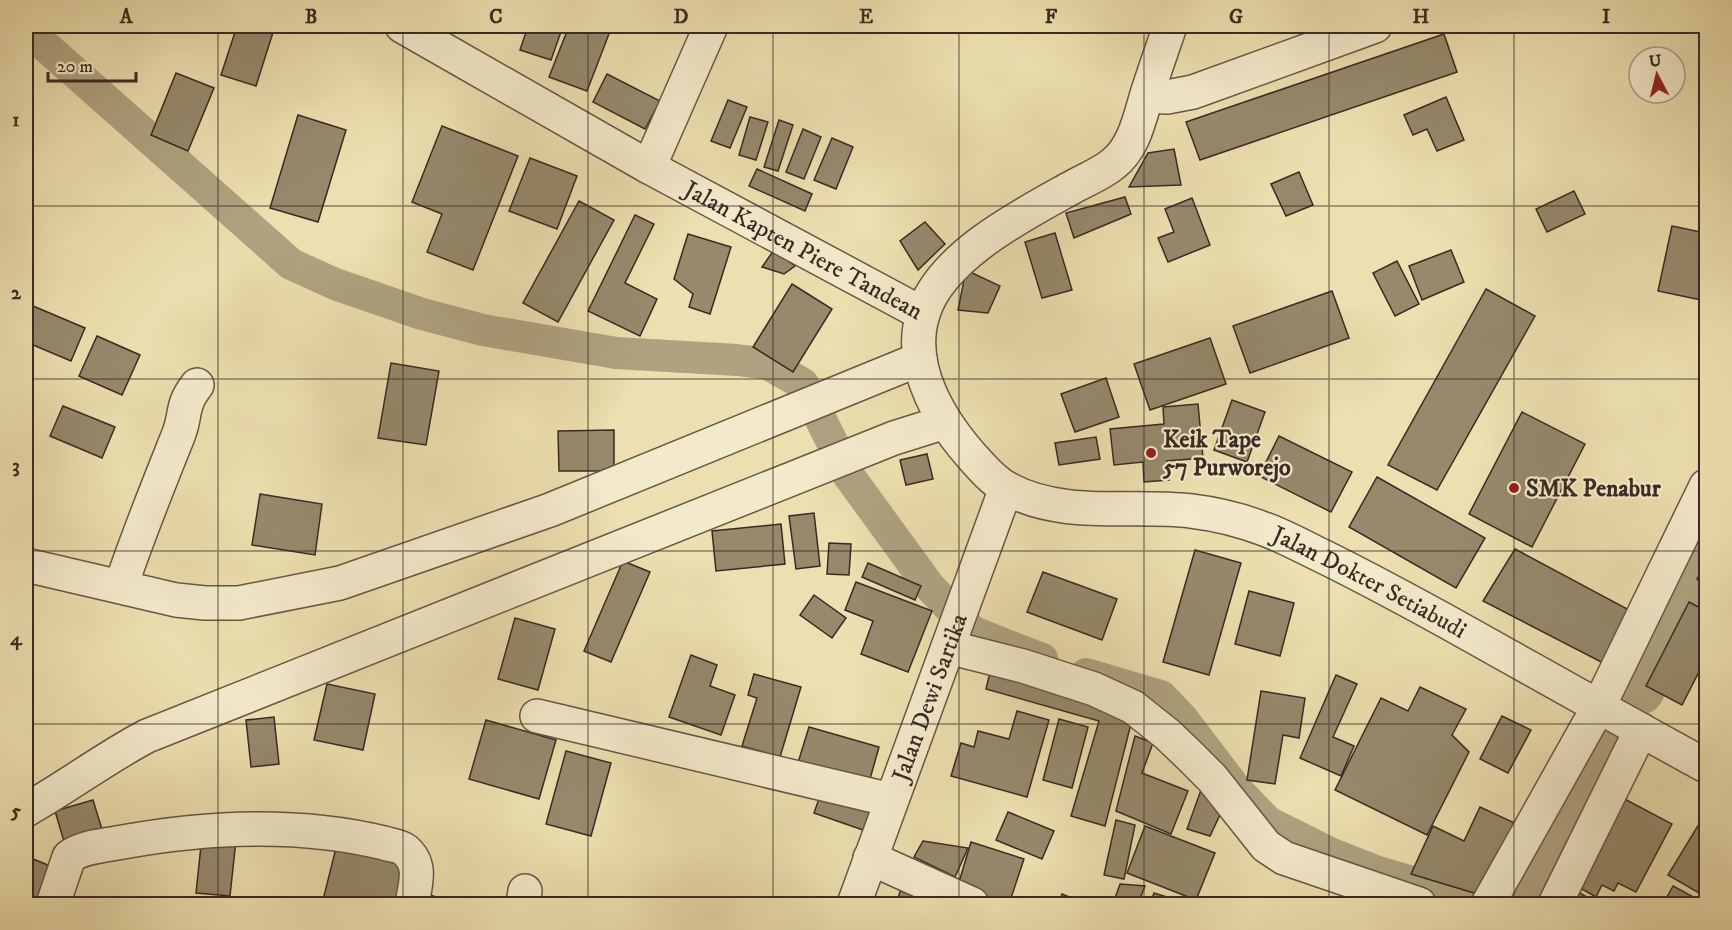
<svg xmlns="http://www.w3.org/2000/svg" width="1732" height="930" viewBox="0 0 1732 930" font-family="'IM FELL DW Pica',serif">
<style>
.lines{fill:none;stroke-linecap:round;stroke-linejoin:round}
.canal{stroke:#afa280;stroke-width:32}
.river{stroke:#afa280;stroke-width:52}
.building{fill:#96896c;stroke:#372b24;stroke-width:1.5}
.minor-casing{stroke:#645847;stroke-width:36}
.minor{stroke:#f3eacb;stroke-width:33}
.grid{fill:none;stroke:#372b24;stroke-width:1.5;stroke-opacity:0.55}
.poi-dot{fill:#8f2418;stroke:#f3eacb;stroke-width:2}
.labels{text-anchor:middle;stroke-width:4.5;stroke-linejoin:round;paint-order:stroke}
.street-label{font-size:24px;fill:#372b24;stroke:#f3eacb}
.poi-label{font-size:24px;font-weight:bold;fill:#372b24;stroke:#f3eacb;text-anchor:start}
.neatline{fill:none;stroke:#372b24;stroke-width:2}
.grid-label{font-size:20px;text-anchor:middle;font-weight:bold;fill:#372b24}
</style>
<rect width="100%" height="100%" fill="#eddfaf"/>
<filter id="stains"><feTurbulence type="fractalNoise" baseFrequency=".00333" numOctaves="4"/><feColorMatrix values="0 0 0 0 .2 0 0 0 0 .09 0 0 0 0 .02 0 0 0 .5 -.17"/></filter>
<radialGradient id="worn" r=".72"><stop offset=".6" stop-color="#630" stop-opacity="0"/><stop offset="1" stop-color="#630" stop-opacity=".3"/></radialGradient>
<g class="lines">
<!-- canal -->
<g class="canal">
<path d="M26,29L291,264L335,284L422,314L483,330L616,353L737,360L768,364L803,384L849,476L929,586L973,632L1042,659"/>
<path d="M1086,674L1161,696L1182,718L1236,789L1268,822L1332,854L1375,871L1488,904"/>
</g>
<!-- river -->
<g class="river">
<path d="M1639,689L1706,539"/>
<path d="M1520,904L1584,796L1604,757"/>
</g>
</g>
<!-- building -->
<g class="building">
<path d="M237,26H275L256,86L221,75Z"/>
<path d="M528,26H563L551,60L520,50Z"/>
<path d="M569,26H612L587,91L549,77Z"/>
<path d="M1444,34L1457,72L1200,160L1186,122Z"/>
<path d="M176,73L214,88L188,151L151,135Z"/>
<path d="M607,74L660,101L645,129L593,102Z"/>
<path d="M1446,97L1464,140L1437,151L1427,129L1413,135L1404,115Z"/>
<path d="M728,100L747,107L730,148L711,141Z"/>
<path d="M298,115L346,130L318,222L270,208Z"/>
<path d="M750,117L768,122L756,160L739,155Z"/>
<path d="M779,120L793,125L778,171L764,167Z"/>
<path d="M442,126L518,156L473,270L427,252L442,214L412,202Z"/>
<path d="M803,129L821,137L804,179L786,172Z"/>
<path d="M832,138L853,147L836,189L814,180Z"/>
<path d="M1174,149L1181,185L1129,187L1148,153Z"/>
<path d="M530,158L577,176L557,229L509,211Z"/>
<path d="M757,169L812,194L805,211L749,186Z"/>
<path d="M1299,172L1313,205L1286,216L1271,184Z"/>
<path d="M1574,191L1585,214L1547,232L1536,209Z"/>
<path d="M1125,197L1131,214L1074,238L1066,213Z"/>
<path d="M1192,198L1210,245L1168,262L1158,238L1174,232L1165,209Z"/>
<path d="M579,201L614,220L558,322L523,303Z"/>
<path d="M635,215L654,224L625,283L657,299L640,336L588,311Z"/>
<path d="M925,222L945,244L918,270L900,241Z"/>
<path d="M1672,226L1706,233V301L1658,291Z"/>
<path d="M1055,233L1072,290L1042,298L1025,242Z"/>
<path d="M688,234L731,247L710,314L689,307L693,294L674,279Z"/>
<path d="M774,250L795,266L784,274L762,267Z"/>
<path d="M1451,250L1464,282L1422,300L1409,266Z"/>
<path d="M1397,261L1419,304L1395,316L1373,273Z"/>
<path d="M966,270L1000,286L988,313L958,310Z"/>
<path d="M792,284L832,309L793,372L753,347Z"/>
<path d="M1486,289L1535,316L1437,490L1388,465Z"/>
<path d="M1332,291L1349,338L1250,373L1233,326Z"/>
<path d="M26,303L85,328L71,361L26,342Z"/>
<path d="M97,336L140,355L122,395L79,376Z"/>
<path d="M1210,338L1226,384L1150,410L1134,364Z"/>
<path d="M391,363L439,371L426,445L378,438Z"/>
<path d="M1106,378L1119,417L1075,432L1061,394Z"/>
<path d="M1232,400L1265,412L1247,462L1214,450Z"/>
<path d="M1198,404L1203,458L1167,461L1169,480L1144,482L1143,462L1114,465L1110,429L1164,424L1163,407Z"/>
<path d="M63,406L115,427L102,458L50,436Z"/>
<path d="M1522,412L1585,444L1532,547L1469,514Z"/>
<path d="M614,430V471H559L558,431Z"/>
<path d="M1279,436L1352,472L1331,512L1259,476Z"/>
<path d="M1096,437L1100,459L1059,465L1055,443Z"/>
<path d="M927,454L933,479L906,485L900,460Z"/>
<path d="M1377,477L1485,538L1456,588L1349,527Z"/>
<path d="M260,494L322,504L315,555L252,545Z"/>
<path d="M814,513L820,566L796,569L789,516Z"/>
<path d="M781,524L785,564L716,571L712,531Z"/>
<path d="M829,543L851,544L849,575L827,574Z"/>
<path d="M1515,549L1631,611L1605,664L1483,601Z"/>
<path d="M1195,550L1241,563L1209,675L1163,662Z"/>
<path d="M623,561L650,572L611,662L584,651Z"/>
<path d="M868,563L921,586L915,600L862,577Z"/>
<path d="M1706,564V586L1697,579Z"/>
<path d="M1043,572L1117,599L1102,640L1027,612Z"/>
<path d="M856,582L932,611L908,672L861,654L873,621L845,610Z"/>
<path d="M1249,591L1294,603L1280,656L1235,644Z"/>
<path d="M814,595L846,618L832,638L800,615Z"/>
<path d="M1689,602L1706,611V658L1682,705L1646,686Z"/>
<path d="M515,618L555,629L538,690L498,679Z"/>
<path d="M691,655L717,665L710,686L735,695L721,735L669,717Z"/>
<path d="M991,668L1133,716L1105,826L1071,816L1099,721L986,689Z"/>
<path d="M754,674L801,687L780,757L742,746L757,698L748,695Z"/>
<path d="M1336,675L1357,684L1333,737L1354,746L1341,776L1300,758Z"/>
<path d="M327,684L375,694L363,750L314,740Z"/>
<path d="M1420,687L1466,709L1452,735L1469,752L1427,835L1335,790L1381,698L1408,711Z"/>
<path d="M1261,691L1305,698L1299,738L1283,735L1275,784L1247,780Z"/>
<path d="M1017,711L1049,720L1027,797L951,776L961,743L974,747L978,731L1009,739Z"/>
<path d="M1502,716L1531,730L1508,773L1480,759Z"/>
<path d="M274,717L279,764L251,767L246,720Z"/>
<path d="M1059,719L1088,727L1072,788L1043,780Z"/>
<path d="M486,720L556,740L539,799L469,779Z"/>
<path d="M809,727L879,747L868,786L797,766Z"/>
<path d="M1135,736L1153,743L1142,773L1188,791L1171,834L1116,811Z"/>
<path d="M566,751L611,763L591,836L546,824Z"/>
<path d="M1201,790L1226,802L1210,836L1187,829Z"/>
<path d="M821,793L871,810L863,830L814,813Z"/>
<path d="M1619,796L1672,824L1636,892L1618,883L1614,891L1602,885L1596,897L1573,884Z"/>
<path d="M93,800L104,836L66,848L55,811Z"/>
<path d="M1480,807L1519,825L1484,896L1411,874L1433,826L1464,841Z"/>
<path d="M1008,812L1054,831L1042,859L996,840Z"/>
<path d="M1116,820L1135,825L1124,879L1104,875Z"/>
<path d="M1699,824L1706,829V880L1699,893L1668,875Z"/>
<path d="M1145,826L1215,853L1196,900L1127,873Z"/>
<path d="M202,836L236,840L230,896L196,893Z"/>
<path d="M923,841L968,848L955,877L914,857Z"/>
<path d="M971,842L1024,859L1009,904H994L968,896L959,882Z"/>
<path d="M336,848L411,866L401,904H322Z"/>
<path d="M26,856L57,869L42,904H26Z"/>
<path d="M1120,884L1145,886L1138,904H1113Z"/>
<path d="M1673,886L1699,900L1697,904H1663Z"/>
<path d="M1571,888L1599,904H1561Z"/>
<path d="M901,889L928,898L926,904H896Z"/>
<path d="M1154,893L1189,904H1150Z"/>
<path d="M1062,894L1086,904H1058Z"/>
<path d="M430,895L458,904H427Z"/>
</g>
<g class="lines">
<!-- minor casing -->
<g class="minor-casing">
<g id="minor">
<path id="s1" d="M402,26L649,167L923,314"/>
<path id="s2" d="M1170,26C1163,47 1155,69 1148,91C1140,116 1135,147 1113,164C1101,174 1085,180 1071,188C1022,215 940,257 923,314C906,368 942,424 977,462C986,472 996,483 1008,489C1064,519 1131,504 1191,511C1216,514 1241,520 1264,529C1281,535 1298,544 1314,552C1358,573 1400,596 1442,619C1530,668 1618,718 1706,766"/>
<path d="M1147,96L1167,97L1193,92L1375,26"/>
<path d="M649,167L711,26"/>
<path d="M26,565L176,600L205,603H239L340,583L550,510L920,359"/>
<path d="M121,586C138,535 158,486 178,436C187,414 180,407 197,385"/>
<path d="M948,647L1023,666L1094,689L1133,707L1167,734L1191,757L1212,778L1266,846L1284,858L1419,904"/>
<path d="M537,716L891,800"/>
<path d="M26,810C67,787 105,758 147,736L894,438L945,422"/>
<path d="M870,858L972,904"/>
<path d="M53,904L69,857C82,847 101,846 117,843C203,827 298,822 384,843C390,845 400,846 405,850C423,865 415,885 412,904"/>
<path d="M523,904L525,891"/>
<path id="s3" d="M854,904L1006,488"/>
<path d="M1488,904L1599,706L1706,486"/>
<path d="M1555,904L1641,730"/>
</g>
</g>
<!-- minor -->
<use href="#minor" class="minor"/>
</g>
<!-- grid -->
<path class="grid" d="M218,26V904M403,26V904M588,26V904M773,26V904M959,26V904M1144,26V904M1329,26V904M1514,26V904M26,206H1706M26,379H1706M26,551H1706M26,724H1706"/>
<!-- markers -->
<g class="poi-dot">
<circle cx="1151" cy="453" r="6"/>
<circle cx="1514" cy="488" r="6"/>
</g>
<g class="labels">
<!-- street labels -->
<g class="street-label">
<text dy="8" stroke="none"><textPath href="#s1" startOffset="460">Jalan Kapten Piere Tandean</textPath></text>
<text dy="8" stroke="none"><textPath href="#s2" startOffset="984">Jalan Dokter Setiabudi</textPath></text>
<text dy="8" stroke="none"><textPath href="#s3" startOffset="220">Jalan Dewi Sartika</textPath></text>
</g>
<!-- poi labels -->
<g class="poi-label">
<text x="1163" y="447">Keik Tape<tspan x="1163" dy="28">57 Purworejo</tspan></text>
<text x="1526" y="496">SMK Penabur</text>
</g>
</g>
<!-- margin -->
<rect width="1732" height="930" fill="none" stroke="#eddfaf" stroke-width="66"/>
<!-- north arrow -->
<g transform="translate(1657 75) rotate(353)"><circle r="28" fill="#f3eacb" stroke="#a89e88" stroke-width="1.5"/>
<path d="M0-4.5L10 22L0 15L-10 22Z" fill="#8f2418"/>
<text y="-9" font-size="16" font-weight="bold" text-anchor="middle" fill="#372b24">U</text>
</g>
<!-- scale -->
<path d="M48 72v9h88v-9" fill="none" stroke="#372b24" stroke-width="3"/>
<text x="57" y="72" font-size="18" fill="#372b24" stroke="#f3eacb" stroke-width="4.5" paint-order="stroke">20 m</text>
<rect x="33" y="33" width="1666" height="864" class="neatline"/>
<g class="grid-label">
<text x="126" y="23">A</text>
<text x="311" y="23">B</text>
<text x="496" y="23">C</text>
<text x="681" y="23">D</text>
<text x="866" y="23">E</text>
<text x="1051" y="23">F</text>
<text x="1236" y="23">G</text>
<text x="1421" y="23">H</text>
<text x="1606" y="23">I</text>
<text x="16" y="126">1</text>
<text x="16" y="299">2</text>
<text x="16" y="472">3</text>
<text x="16" y="645">4</text>
<text x="16" y="817">5</text>
</g>
<rect width="100%" height="100%" filter="url(#stains)"/>
<rect width="100%" height="100%" fill="url(#worn)"/>
</svg>
